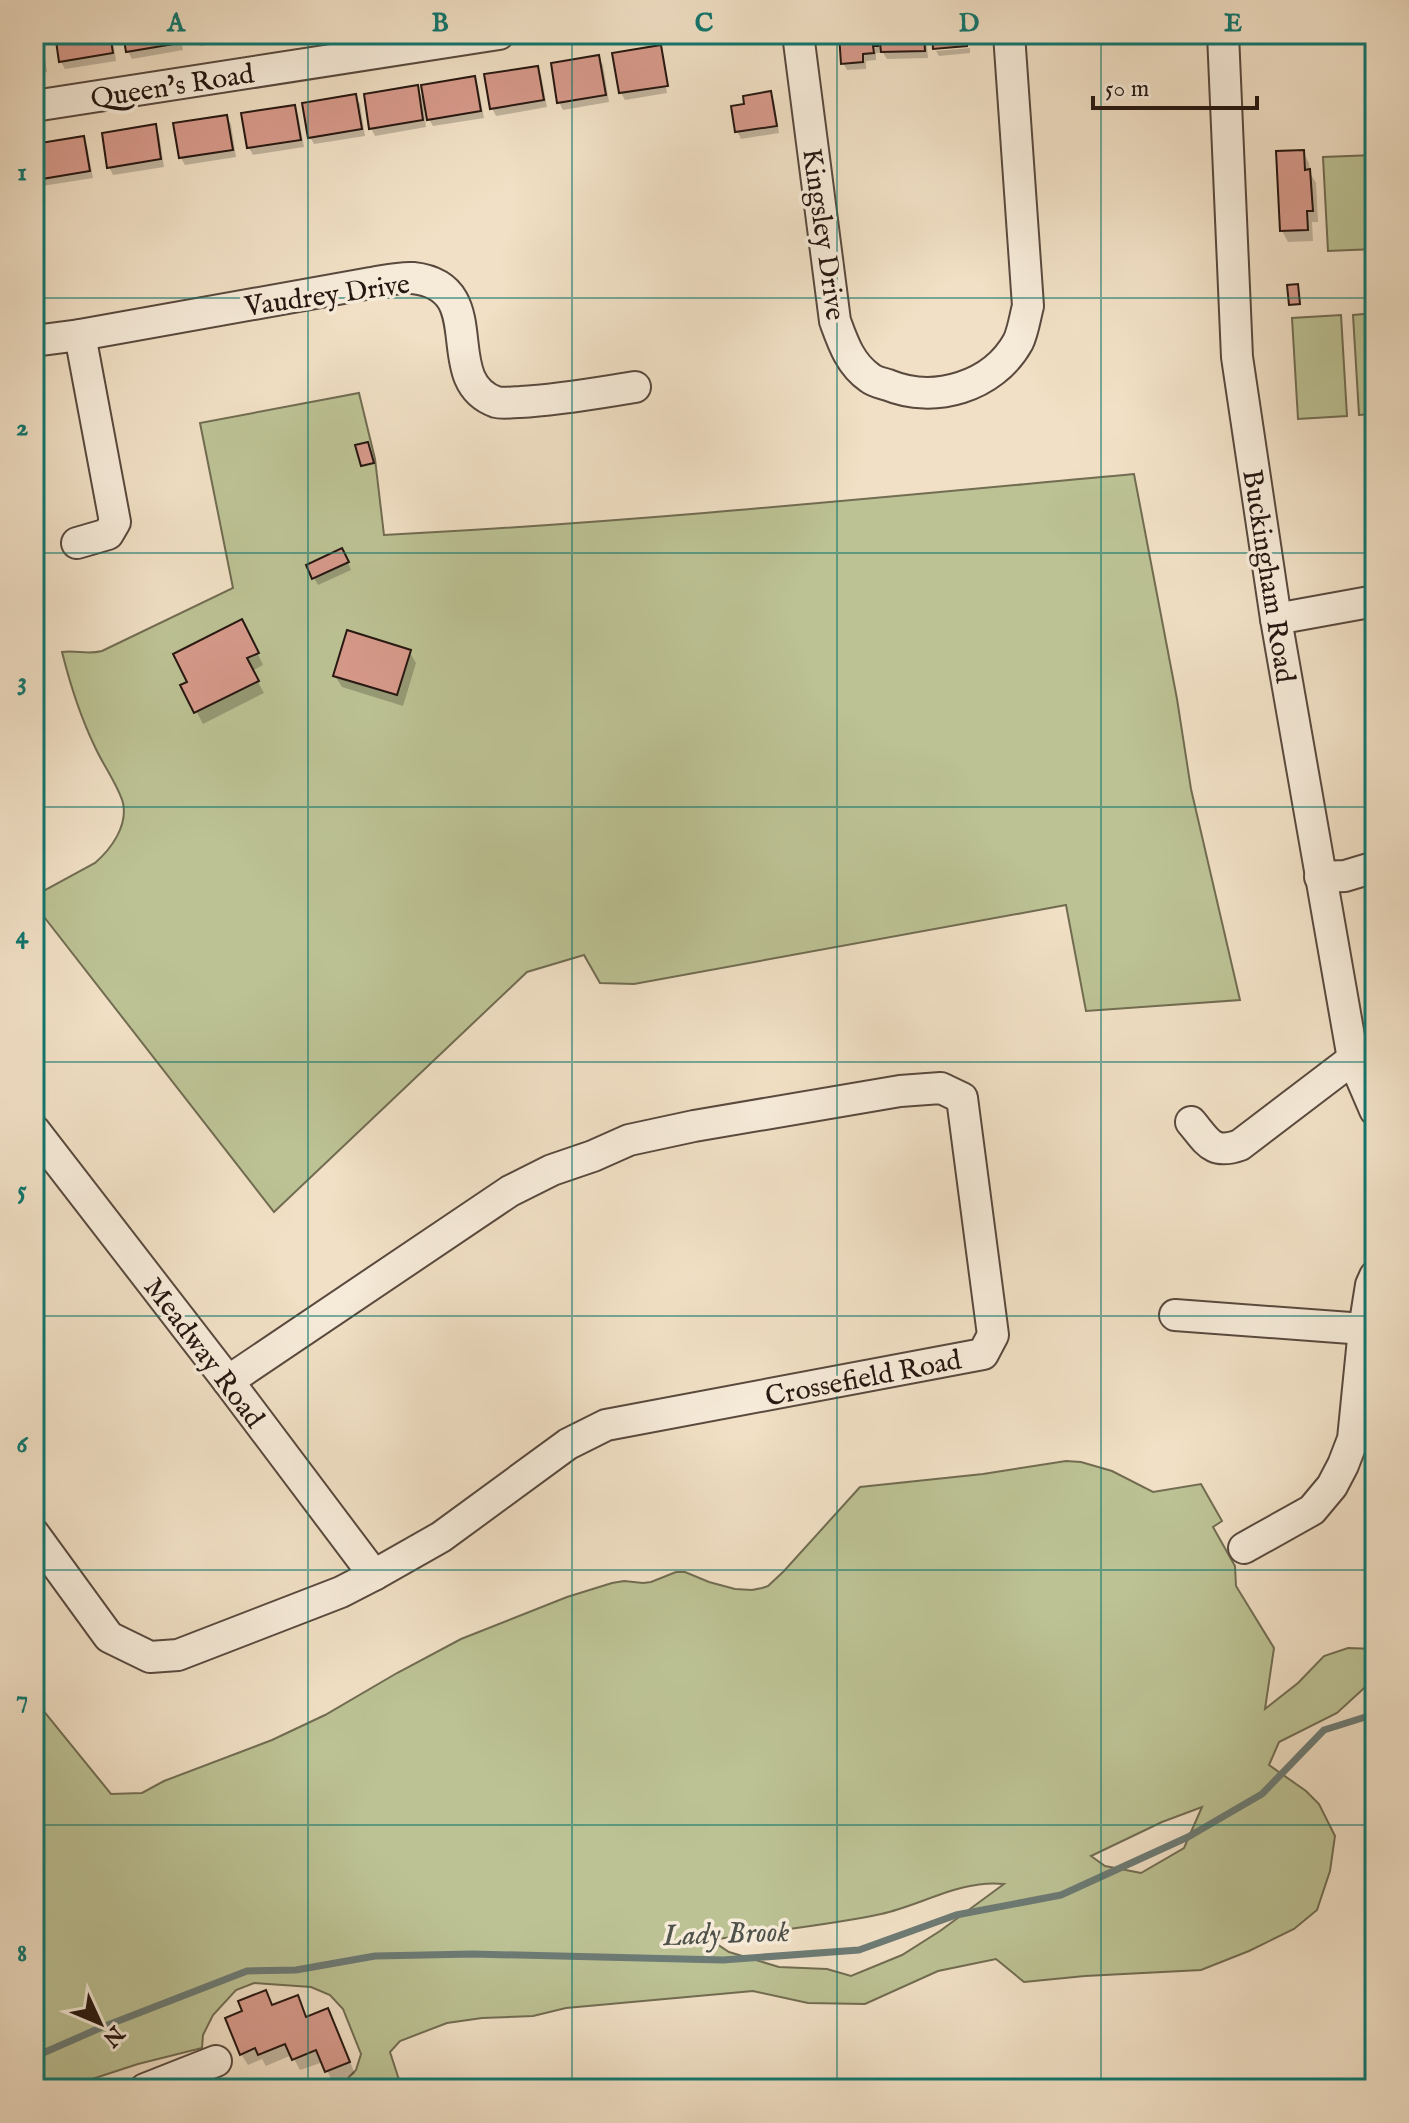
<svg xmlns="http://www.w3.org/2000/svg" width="1409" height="2123" viewBox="0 0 1409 2123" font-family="'IM FELL English',serif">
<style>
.green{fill:#bcc294;stroke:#716c52;stroke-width:2;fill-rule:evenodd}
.shadow{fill:#0003}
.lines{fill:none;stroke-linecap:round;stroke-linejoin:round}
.stream{stroke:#6c7b75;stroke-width:7}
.building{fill:#d79a8b;stroke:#261711;stroke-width:2}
.minor-casing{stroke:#59493e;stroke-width:34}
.minor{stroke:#f6ebd9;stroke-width:30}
.grid{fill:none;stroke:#0f766e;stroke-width:2;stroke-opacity:0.55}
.labels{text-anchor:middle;stroke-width:7;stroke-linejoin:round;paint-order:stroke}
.street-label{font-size:28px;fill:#261711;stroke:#f6ebd9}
.water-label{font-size:30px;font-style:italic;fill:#4f514b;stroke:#f6ebd9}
.neatline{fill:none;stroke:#0f766e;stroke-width:3}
.grid-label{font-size:26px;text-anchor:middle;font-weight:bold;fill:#0f766e}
</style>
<rect width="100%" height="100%" fill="#f1e0c5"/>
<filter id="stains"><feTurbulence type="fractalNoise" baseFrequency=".0025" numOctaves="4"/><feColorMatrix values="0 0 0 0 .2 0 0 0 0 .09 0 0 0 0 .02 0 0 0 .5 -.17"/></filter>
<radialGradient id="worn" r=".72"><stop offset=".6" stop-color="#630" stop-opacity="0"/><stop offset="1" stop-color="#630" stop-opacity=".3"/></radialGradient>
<!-- green -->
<g class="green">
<path d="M1374,155L1375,249L1328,251L1323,157Z"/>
<path d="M1375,313V414L1359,415L1353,315Z"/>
<path d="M1341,315L1347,416L1298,419L1292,318Z"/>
<path d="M359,393L375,459L384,535C635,522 884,497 1134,474L1177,699L1191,789L1240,1000L1086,1011L1066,905L634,984L600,983L584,955L527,972L274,1212L34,904V896L95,863C111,849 128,826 123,803C119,787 102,763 95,747C80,716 70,684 62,652C77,650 87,655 102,651L233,588L200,423Z"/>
<path d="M1066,1461L1081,1462L1112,1471L1153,1492L1201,1484L1222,1521L1213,1527L1235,1566L1236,1586L1274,1648L1265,1709L1298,1683L1324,1656L1348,1648L1375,1649V1678L1337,1713L1279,1742L1269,1765L1306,1791L1319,1804L1335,1836L1330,1871L1317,1910L1294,1929L1249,1951L1201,1970L1085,1976L1024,1982L996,1959L938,1971L865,2004L808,2003L753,1991L566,2008L533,2016L482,2018L447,2023L400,2041L390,2052L402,2089H323L343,2083L356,2070L361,2054L343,2009L330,1995L311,1987L254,1983L236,1990L213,2015L203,2035L202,2048L138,2064L86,2081L68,2089H34V1699L111,1794L142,1793L164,1781L272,1740L325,1715L397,1673L461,1639L567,1597L612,1583L624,1581L643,1583L651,1582L676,1572H685L709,1582L735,1589L752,1590L762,1588L768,1586L784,1571L860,1487L983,1474ZM1202,1807L1184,1848L1141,1873L1105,1866L1091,1856L1162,1822ZM1004,1884L940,1931L902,1955L851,1976L827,1969L779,1967L729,1952L711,1940C767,1931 825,1926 881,1914C922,1905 962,1879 1004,1884Z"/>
</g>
<!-- shadow -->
<g class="shadow">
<path d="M34,34H39L42,40L47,72L34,74Z"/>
<path d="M57,34H112L116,61L65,69L61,62Z"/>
<path d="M125,34H180L183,50L132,59L128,51Z"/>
<path d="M195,34H250V38L200,46Z"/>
<path d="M841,34H874L882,47L881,34H926L928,58L887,59L883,53H876V60L866,61V69L847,70L843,63Z"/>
<path d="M660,48L663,53H660L667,93L625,100L621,93Z"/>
<path d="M970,48V53L939,56L936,51Z"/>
<path d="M598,57L603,65L609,102L563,110L559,102Z"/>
<path d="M537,68L541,75L547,107L496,116L492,108Z"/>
<path d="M474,78L478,86L484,118L433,126L424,110L426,127L375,136L371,128L417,88L426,104Z"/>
<path d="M770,93L774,101L779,133L741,139L737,131Z"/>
<path d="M355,96L360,104L365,136L314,144L310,137Z"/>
<path d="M294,107L298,114L304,147L253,155L249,148Z"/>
<path d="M226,117L231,124L236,157L185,165L181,158Z"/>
<path d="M154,127L159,134L164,167L113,175L109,167Z"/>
<path d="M83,138L87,146L93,178L42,186L38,179L34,146Z"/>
<path d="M1303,152L1309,163L1310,173L1316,183L1318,222H1312L1313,241L1288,242L1282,231Z"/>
<path d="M346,558L351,570L318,585L314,578Z"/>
<path d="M248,633L263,665L252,671L264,693L203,724L183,686Z"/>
<path d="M409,651L416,663L403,706L342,687L335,676Z"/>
<path d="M297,1997L307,2018L327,2010L334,2022L355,2074L333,2083L323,2062L300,2070L292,2055L266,2066L262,2059L248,2065L241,2054L273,2007Z"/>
</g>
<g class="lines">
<!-- stream -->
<path class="stream" d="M34,2057L100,2028L247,1971L296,1970L375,1956L473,1954L723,1960L859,1950L956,1915L1061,1895L1188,1837L1262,1794L1324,1730L1375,1714"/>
</g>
<!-- building -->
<g class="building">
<path d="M34,34H39L44,65L34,67Z"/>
<path d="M55,34H110L113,53L59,62Z"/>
<path d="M123,34H178L180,43L126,52Z"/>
<path d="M839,34H877L878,46H873L874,53L863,54V62L841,64Z"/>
<path d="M879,34H924L925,51L881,52Z"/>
<path d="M932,34H967V46L933,49Z"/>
<path d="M661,45L668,86L619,93L612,53Z"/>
<path d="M599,55L606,95L557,103L551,63Z"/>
<path d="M538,66L544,100L490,109L484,74Z"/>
<path d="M475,76L481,111L427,120L421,85Z"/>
<path d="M418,85L423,120L369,129L364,94Z"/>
<path d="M771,91L777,126L735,132L731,106L744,104L743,96Z"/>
<path d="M356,94L362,129L308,138L302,103Z"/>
<path d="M295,105L301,140L247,148L241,113Z"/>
<path d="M227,115L233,150L179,158L173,123Z"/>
<path d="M156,124L161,159L107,168L102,133Z"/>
<path d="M84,136L90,171L36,180L34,144Z"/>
<path d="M1304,150L1305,170L1310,169L1313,211H1307L1308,230L1280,231L1276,151Z"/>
<path d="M1298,284L1300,304L1289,305L1287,285Z"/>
<path d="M368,442L374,463L361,466L355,445Z"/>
<path d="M342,548L349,562L312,579L306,565Z"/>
<path d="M242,619L259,653L247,658L259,681L194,713L180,685L187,682L173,654Z"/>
<path d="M347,630L411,650L397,695L333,676Z"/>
<path d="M266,1990L272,2005L298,1995L306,2017L328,2008L350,2062L325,2072L316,2050L292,2060L285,2044L258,2055L255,2048L240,2055L225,2018L242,2011L238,2001Z"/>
</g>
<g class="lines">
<!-- minor casing -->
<g class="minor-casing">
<g id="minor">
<path d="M798,34L835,321C843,343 850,364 870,378C875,382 882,383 888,385C934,404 993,387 1018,342C1023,332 1025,317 1028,306L1009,34"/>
<path d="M1223,34L1237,357L1276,619L1353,1059L1375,1110"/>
<path d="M34,106L499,34"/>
<path d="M34,341L80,335L371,283C384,281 400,277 413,278C493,287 435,380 496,402C503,404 513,402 520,402C559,400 597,393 635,387"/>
<path d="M77,543L108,534L115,522L80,335"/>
<path d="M1276,619L1375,601"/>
<path d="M1320,877L1345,876L1375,867"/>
<path d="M1191,1122C1208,1142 1212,1155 1240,1145L1353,1059"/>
<path d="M34,1130L228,1381L374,1575"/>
<path d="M1175,1315L1364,1329"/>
<path d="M34,1534L109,1637L150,1657L178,1655L341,1592L374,1575L441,1537L568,1444L606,1425L983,1354L993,1335L962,1098L941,1088L900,1091L694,1126L629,1140L593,1156L552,1170L510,1191L228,1381"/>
<path d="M1244,1548L1312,1510L1332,1486L1343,1465L1353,1439L1364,1329L1371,1285L1375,1276"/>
<path d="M145,2089L216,2061"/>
</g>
</g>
<!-- minor -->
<use href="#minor" class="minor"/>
</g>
<!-- grid -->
<path class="grid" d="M308,34V2089M572,34V2089M837,34V2089M1101,34V2089M34,298H1375M34,553H1375M34,807H1375M34,1062H1375M34,1316H1375M34,1570H1375M34,1825H1375"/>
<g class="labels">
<!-- street labels -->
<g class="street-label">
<text transform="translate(172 85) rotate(-9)" y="10">Queen's Road</text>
<text transform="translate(825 234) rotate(82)" y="10">Kingsley Drive</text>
<text transform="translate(327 294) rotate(-8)" y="10">Vaudrey Drive</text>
<text transform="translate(1270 576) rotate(81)" y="10">Buckingham Road</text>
<text transform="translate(205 1352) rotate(53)" y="10">Meadway Road</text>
<text transform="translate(863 1377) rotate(-11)" y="10">Crossefield Road</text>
</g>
<!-- water labels -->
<g class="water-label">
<text transform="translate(726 1933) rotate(-2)" y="10">Lady Brook</text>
</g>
</g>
<!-- margin -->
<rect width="1409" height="2123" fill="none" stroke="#f1e0c5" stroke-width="88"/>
<!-- north arrow -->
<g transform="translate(100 2023) rotate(134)" stroke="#f6ebd9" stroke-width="6" paint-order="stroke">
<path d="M0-6L14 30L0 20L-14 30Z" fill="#261711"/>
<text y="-12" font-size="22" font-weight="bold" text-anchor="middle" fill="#261711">N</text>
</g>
<!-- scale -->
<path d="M1093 96v12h164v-12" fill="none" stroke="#261711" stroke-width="4"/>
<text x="1105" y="96" font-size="24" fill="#261711" stroke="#f6ebd9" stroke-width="6" paint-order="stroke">50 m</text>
<rect x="44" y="44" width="1321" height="2035" class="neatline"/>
<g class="grid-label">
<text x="176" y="31">A</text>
<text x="440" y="31">B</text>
<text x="704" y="31">C</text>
<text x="969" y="31">D</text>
<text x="1233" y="31">E</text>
<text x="22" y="180">1</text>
<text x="22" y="435">2</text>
<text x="22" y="689">3</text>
<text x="22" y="943">4</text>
<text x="22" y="1198">5</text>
<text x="22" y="1452">6</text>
<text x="22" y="1707">7</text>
<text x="22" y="1961">8</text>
</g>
<rect width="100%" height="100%" filter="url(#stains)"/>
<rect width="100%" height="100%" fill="url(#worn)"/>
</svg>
